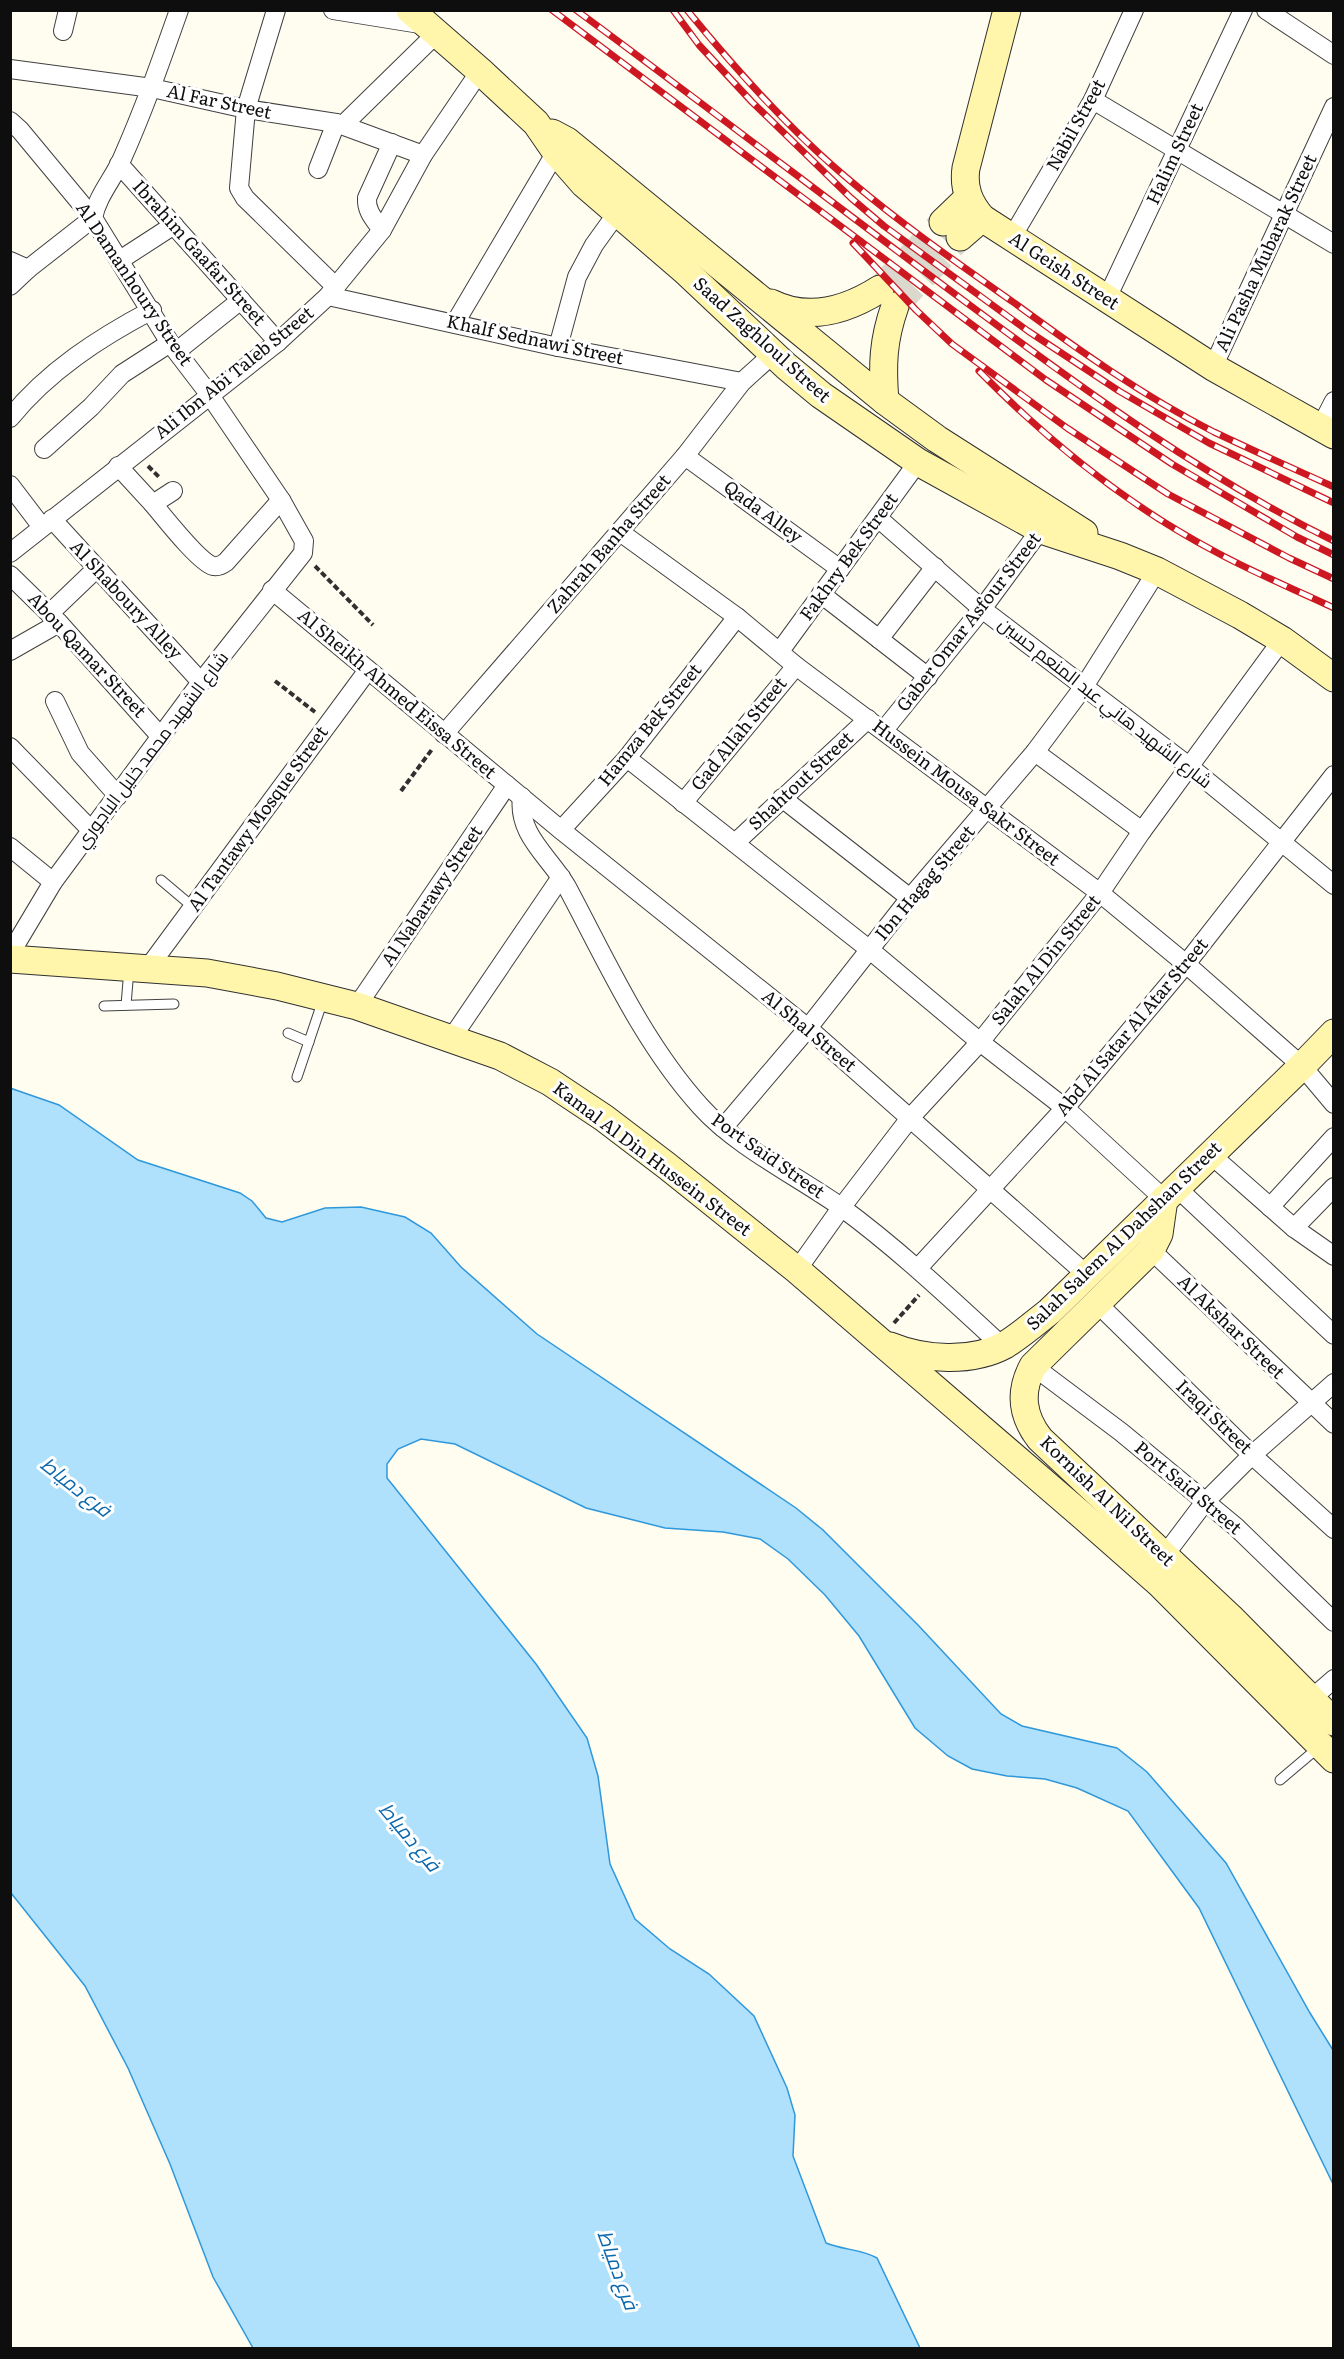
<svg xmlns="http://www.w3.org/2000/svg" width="1344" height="2359" viewBox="0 0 1344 2359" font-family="Literata,Cairo,serif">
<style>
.water{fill:#afe0fc;stroke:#2e98db;stroke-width:1.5}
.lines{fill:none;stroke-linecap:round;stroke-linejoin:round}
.secondary-tunnel{stroke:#dbd8ce;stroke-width:27;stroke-dasharray:27 14;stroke-linecap:butt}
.lane-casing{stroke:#414141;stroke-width:11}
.street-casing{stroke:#414141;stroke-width:20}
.secondary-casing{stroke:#303030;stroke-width:29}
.path{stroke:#303030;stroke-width:4;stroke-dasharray:6 3;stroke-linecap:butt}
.lane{stroke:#fff;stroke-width:9}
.street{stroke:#fff;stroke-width:18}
.secondary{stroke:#fff5ab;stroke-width:27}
.rail-casing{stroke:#cd1822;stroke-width:7}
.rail{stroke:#fff;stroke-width:4.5;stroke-dasharray:14;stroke-linecap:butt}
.labels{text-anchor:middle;stroke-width:6;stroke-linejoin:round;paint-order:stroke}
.street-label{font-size:18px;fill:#0e0e0e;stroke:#fff}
.water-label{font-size:20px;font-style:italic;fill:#0a68ae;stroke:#fff}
</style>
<rect width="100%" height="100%" fill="#fffcf0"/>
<!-- water -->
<path class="water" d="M10,1088L59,1105L138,1160L240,1193L252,1201L266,1218L282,1222L325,1208L361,1207L405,1217L431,1233L461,1267L537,1334L796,1508L823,1530L918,1625L1001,1714L1022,1726L1117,1748L1147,1772L1226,1863L1310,2013L1333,2050V2184L1199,1908L1128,1811L1077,1788L1045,1779L1007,1776L972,1769L948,1756L915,1728L859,1636L825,1595L788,1559L760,1539L723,1532L665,1528L586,1508L455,1444L421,1439L398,1449L387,1464V1478L536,1664L587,1738L598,1776L610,1864L635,1919L670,1949L709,1974L754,2016L787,2088L795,2115L793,2156L826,2243C843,2250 861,2249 877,2258L920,2348H253L213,2277L170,2164L128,2068L85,1986L11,1893Z"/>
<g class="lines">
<!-- secondary-tunnel -->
<g class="secondary-tunnel">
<path d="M880,289L943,222"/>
<path d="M895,306L960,237"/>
</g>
<!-- lane casing -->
<g class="lane-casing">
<g id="lane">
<path d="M161,880L193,907"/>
<path d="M126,1005L129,969"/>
<path d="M104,1006L174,1004"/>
<path d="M288,1033L309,1042"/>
<path d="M297,1077L323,1000"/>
<path d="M1280,1780L1319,1747"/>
</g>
</g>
<!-- street casing -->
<g class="street-casing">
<g id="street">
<path d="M276,10L246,109L239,188L245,198L336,287"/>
<path d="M333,10L426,25"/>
<path d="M1266,10L1334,55"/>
<path d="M63,31L68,10"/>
<path d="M10,69L152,88L246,109L336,123L423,155"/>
<path d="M1093,100L1334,244"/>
<path d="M10,121L20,130L93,218L170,343L209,394L281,500L304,541L303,553L201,682L53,882L10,954"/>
<path d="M343,125L437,33"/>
<path d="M119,164L278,342"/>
<path d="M318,169L336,123"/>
<path d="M382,230C374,219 366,211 367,198L392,143"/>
<path d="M1012,237L1093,100L1134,10"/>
<path d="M120,260L174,225"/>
<path d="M10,261L28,269"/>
<path d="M10,286L28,269L93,218C97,197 112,180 121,161C143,112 161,61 179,10"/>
<path d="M328,296L558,347L742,382"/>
<path d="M1107,298L1243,10"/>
<path d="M455,323L556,152L563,145"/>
<path d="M558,347L577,277L594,245L617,213"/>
<path d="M177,351L241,300"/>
<path d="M1213,367L1334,107"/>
<path d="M10,418C48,371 99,338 152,310"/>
<path d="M1320,428L1334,401"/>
<path d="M44,449L91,407L122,374L170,343"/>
<path d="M685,456L840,569"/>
<path d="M118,466L153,504L173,491"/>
<path d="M10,485L42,527"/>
<path d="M153,504C164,517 199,562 213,566C218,567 222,565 226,562L281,500"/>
<path d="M878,518L982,609L1190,767L1334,885"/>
<path d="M52,519L201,682"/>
<path d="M620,532L737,617L796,666L1100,893L1186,964L1302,1066L1334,1104"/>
<path d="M10,553L278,342L328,296L382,230L423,155L480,71"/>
<path d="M10,575L59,623L161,737"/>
<path d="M272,590L561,830L808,1028L1087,1275"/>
<path d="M821,594L928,677"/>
<path d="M50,613L97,568"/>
<path d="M879,639L935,567"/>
<path d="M10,651L59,623"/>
<path d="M780,651L918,462"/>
<path d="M55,701L80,753L118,796"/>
<path d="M884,730L982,609L1046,522"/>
<path d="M444,734L685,456L742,382L773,354"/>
<path d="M10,747L92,831"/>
<path d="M1035,752L1142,831"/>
<path d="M627,758L870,950L980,1042L1065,1108L1164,1199"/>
<path d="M522,797C517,835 550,857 567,887C607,962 643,1043 701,1107C736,1146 797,1176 841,1207C898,1249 950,1298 1002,1346"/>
<path d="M782,798L910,898"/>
<path d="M683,803L796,666"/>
<path d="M561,830L627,758L737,617"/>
<path d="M735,843L868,719"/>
<path d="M10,847L53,882"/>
<path d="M148,968L368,670"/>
<path d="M357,1006L507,785"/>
<path d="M451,1039L561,877"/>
<path d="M723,1128L808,1028L910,898L1035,752L1085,685L1157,571"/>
<path d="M1210,1154L1294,1228L1334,1256"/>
<path d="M1176,1187L1334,1335"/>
<path d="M1270,1207L1334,1137"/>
<path d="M1294,1228L1334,1187"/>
<path d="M1151,1250L1334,1424"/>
<path d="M918,1268L1065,1108L1186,964L1334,775"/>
<path d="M797,1270L841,1208L910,1118L980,1042L1100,893L1142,831L1282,640"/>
<path d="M1097,1303L1252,1455L1334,1529"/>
<path d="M1033,1366L1121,1432L1236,1527L1334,1622"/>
<path d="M1164,1556L1204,1503L1252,1455L1334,1383"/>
<path d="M1311,1699L1334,1679"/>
</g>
</g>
<!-- secondary casing -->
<g class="secondary-casing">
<g id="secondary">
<path d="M410,10L480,71L536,123L556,152L584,184L684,270L786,366L821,395L918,462L1041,530L1120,556L1157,571L1240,615L1282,640L1334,678"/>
<path d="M1007,10L966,168C963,188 969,203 982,218L1213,367L1334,435"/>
<path d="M552,133L567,141L885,401L937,439L1084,533"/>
<path d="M943,222L968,198"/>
<path d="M960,237L982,218"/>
<path d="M771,303C809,322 847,310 880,289"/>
<path d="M885,401C882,365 883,340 895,306"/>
<path d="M10,959L207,973L277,986L357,1006L500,1056L550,1082L604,1118L667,1166L797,1270L1084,1517L1159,1583L1334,1759"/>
<path d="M1164,1199L1159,1234L1151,1250L1033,1366C1019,1392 1022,1416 1040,1439L1230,1617L1334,1722"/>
<path d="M890,1346C924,1360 972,1363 1005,1345C1021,1335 1035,1323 1050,1311L1302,1066L1334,1033"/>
</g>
</g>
<!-- path -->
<g class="path">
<path d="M148,466L160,478"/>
<path d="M315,566L373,625"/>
<path d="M275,681L315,712"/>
<path d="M401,791L433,748"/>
<path d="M894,1323L919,1295"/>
</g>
<!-- lane -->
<use href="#lane" class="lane"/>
<!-- street -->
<use href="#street" class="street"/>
<!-- secondary -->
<use href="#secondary" class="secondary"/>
<!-- rail casing -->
<g class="rail-casing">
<g id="rail">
<path d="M552,10L1046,380L1172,464L1297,537L1334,555"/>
<path d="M576,10C709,108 839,208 971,306C1087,392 1204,477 1334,541"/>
<path d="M673,10L699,45L752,102L851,198L884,226L1028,331L1119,391L1209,443L1334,503"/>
<path d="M687,10C737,71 792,133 853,183C904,226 959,264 1013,302C1077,349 1143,396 1214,432C1254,451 1294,469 1334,487"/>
<path d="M853,243L916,310L952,344L1067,428L1168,494L1289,558L1334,579"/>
<path d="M979,371C1048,441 1127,505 1214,551C1252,572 1294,589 1334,608"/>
</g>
</g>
<!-- rail -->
<use href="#rail" class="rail"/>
</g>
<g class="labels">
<!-- street labels -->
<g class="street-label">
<text transform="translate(219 102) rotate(12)" y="6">Al Far Street</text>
<text transform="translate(1076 125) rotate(-61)" y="6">Nabil Street</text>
<text transform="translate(1175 154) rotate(-65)" y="6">Halim Street</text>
<text transform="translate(199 253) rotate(48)" y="6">Ibrahim Gaafar Street</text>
<text transform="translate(1266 253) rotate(-65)" y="6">Ali Pasha Mubarak Street</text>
<text transform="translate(1064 271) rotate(33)" y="6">Al Geish Street</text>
<text transform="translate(134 284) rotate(56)" y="6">Al Damanhoury Street</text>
<text transform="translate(535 340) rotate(12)" y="6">Khalf Sednawi Street</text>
<text transform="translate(762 340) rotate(42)" y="6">Saad Zaghloul Street</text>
<text transform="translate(234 373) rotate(-39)" y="6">Ali Ibn Abi Taleb Street</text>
<text transform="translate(763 512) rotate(36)" y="6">Qada Alley</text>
<text transform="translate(609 544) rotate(-49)" y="6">Zahrah Banha Street</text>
<text transform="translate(849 557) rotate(-54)" y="6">Fakhry Bek Street</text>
<text transform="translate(126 600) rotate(47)" y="6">Al Shaboury Alley</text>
<text transform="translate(969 622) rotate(-52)" y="6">Gaber Omar Asfour Street</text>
<text transform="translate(87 655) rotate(47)" y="6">Abou Qamar Street</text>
<text transform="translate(397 694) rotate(40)" y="6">Al Sheikh Ahmed Eissa Street</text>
<text transform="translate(1105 703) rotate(38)" y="6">شارع الشهيد هاني عبد المنعم حسين</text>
<text transform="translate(650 725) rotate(-51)" y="6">Hamza Bek Street</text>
<text transform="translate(739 734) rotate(-51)" y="6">Gad Allah Street</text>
<text transform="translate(152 750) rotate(-53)" y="6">شارع الشهيد محمد خليل الباجوري</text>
<text transform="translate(801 781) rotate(-43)" y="6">Shahtout Street</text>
<text transform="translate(966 793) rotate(37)" y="6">Hussein Mousa Sakr Street</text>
<text transform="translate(258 819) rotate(-54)" y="6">Al Tantawy Mosque Street</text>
<text transform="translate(925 883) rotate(-50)" y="6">Ibn Hagag Street</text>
<text transform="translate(432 896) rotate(-56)" y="6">Al Nabarawy Street</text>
<text transform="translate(1046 960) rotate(-51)" y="6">Salah Al Din Street</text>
<text transform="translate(1132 1027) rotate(-50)" y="6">Abd Al Satar Al Atar Street</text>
<text transform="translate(809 1031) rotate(40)" y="6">Al Shal Street</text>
<text transform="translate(768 1156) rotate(35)" y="6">Port Said Street</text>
<text transform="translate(652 1159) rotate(37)" y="6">Kamal Al Din Hussein Street</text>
<text transform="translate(1124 1236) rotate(-44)" y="6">Salah Salem Al Dahshan Street</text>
<text transform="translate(1231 1327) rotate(44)" y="6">Al Akshar Street</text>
<text transform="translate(1214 1417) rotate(44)" y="6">Iraqi Street</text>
<text transform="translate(1188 1488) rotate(40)" y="6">Port Said Street</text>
<text transform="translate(1107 1501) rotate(44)" y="6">Kornish Al Nil Street</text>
</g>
<!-- water labels -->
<g class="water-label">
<text transform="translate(76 1487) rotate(38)" y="7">فرع دمياط</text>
<text transform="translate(410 1837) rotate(50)" y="7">فرع دمياط</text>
<text transform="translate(618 2270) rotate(70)" y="7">فرع دمياط</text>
</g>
</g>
<!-- border -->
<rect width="1344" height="2359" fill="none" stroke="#0e0e0e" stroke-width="24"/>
</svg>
